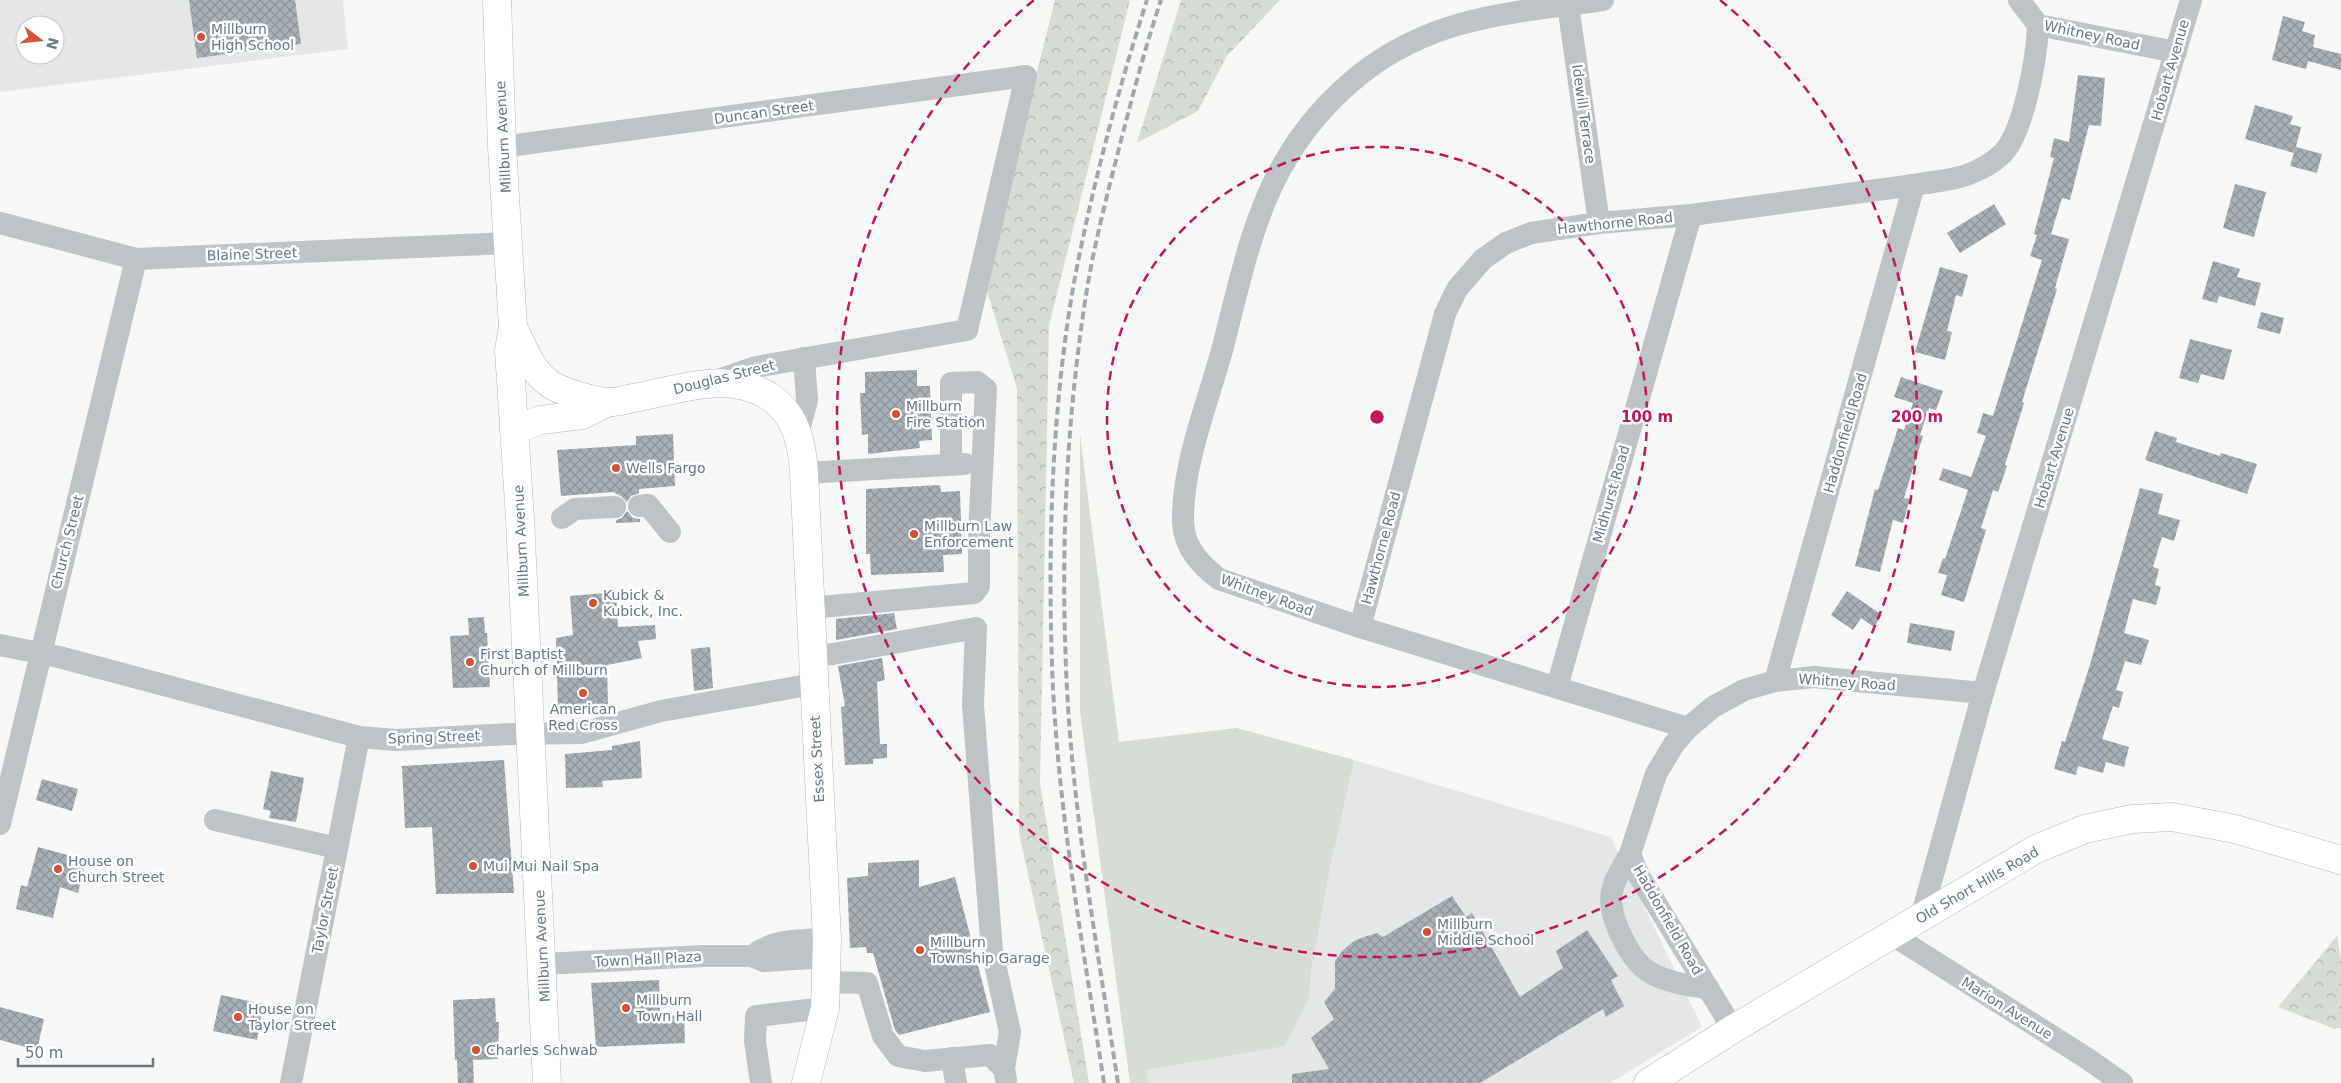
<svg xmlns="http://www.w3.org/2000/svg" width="2341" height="1083" viewBox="0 0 2341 1083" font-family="'DejaVu Sans',sans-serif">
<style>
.built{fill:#e5e6e6;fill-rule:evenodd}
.forest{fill:url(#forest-crowns)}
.green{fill:#d7dcd4}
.building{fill:url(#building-cross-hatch)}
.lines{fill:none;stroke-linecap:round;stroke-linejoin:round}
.major-casing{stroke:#b2b7bb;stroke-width:29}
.minor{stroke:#bec3c6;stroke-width:22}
.major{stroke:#fff;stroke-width:28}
.rail{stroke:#a0a7ac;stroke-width:4;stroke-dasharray:8 4;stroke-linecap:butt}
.ring{fill:none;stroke:#c2185b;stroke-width:2.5;stroke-dasharray:9 6}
.poi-dot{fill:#d74f35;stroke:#fff;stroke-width:2}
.labels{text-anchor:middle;stroke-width:5;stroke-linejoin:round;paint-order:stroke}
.poi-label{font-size:14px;fill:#687984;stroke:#fff;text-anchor:start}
.street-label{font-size:14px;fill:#687984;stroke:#fff}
.centre{fill:#c2185b;stroke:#fff;stroke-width:2.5}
.ring-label{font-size:15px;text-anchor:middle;font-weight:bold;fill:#c2185b;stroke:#fff;stroke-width:5;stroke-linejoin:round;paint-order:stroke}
</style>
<defs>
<pattern id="forest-crowns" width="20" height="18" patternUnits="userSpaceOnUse" patternTransform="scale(1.25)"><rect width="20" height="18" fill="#d7dcd4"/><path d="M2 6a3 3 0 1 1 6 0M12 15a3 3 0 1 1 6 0" fill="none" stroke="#b2b7b2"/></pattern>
<pattern id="building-cross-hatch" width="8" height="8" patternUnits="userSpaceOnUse" patternTransform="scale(1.25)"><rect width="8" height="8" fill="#a8b0b5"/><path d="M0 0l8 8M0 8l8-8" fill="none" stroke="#8d9499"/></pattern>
</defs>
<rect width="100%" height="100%" fill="#f7f7f5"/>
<!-- built -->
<g class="built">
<path d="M0,0H343L348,49L0,92ZM25,25H55V55H25Z"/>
<path d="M1236,728L1354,760L1611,837L1702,1027L1610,1083H1147L1146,1070L1199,1061Z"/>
</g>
<!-- forest -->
<g class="forest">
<path d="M1055,0H1130L1049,326L1040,783L1089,1083H1074L1019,833L1017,388L984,282Z"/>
<path d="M1181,0H1280L1227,56L1198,111L1137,143Z"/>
<path d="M2337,936L2341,960V1028L2335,1029L2278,1007Z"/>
</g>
<!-- green -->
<path class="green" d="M1080,434L1119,742L1236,728L1354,760L1330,867L1311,971L1309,997L1285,1046L1147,1070V1083H1130L1080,712Z"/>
<!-- building -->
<g class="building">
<path d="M189,0H295L301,44L197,58Z"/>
<path d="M2283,16L2305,22L2302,31L2315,35L2313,47L2341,54V70L2308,61L2306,69L2272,60Z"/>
<path d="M2078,75L2105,78L2101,126L2089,125L2070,200L2062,198L2051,234L2069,239L2055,288L2057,289L2022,402L2024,403L2005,465L2007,466L1998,492L1993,490L1981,528L1986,530L1964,602L1941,595L1947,575L1938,573L1943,558L1945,559L1968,490L1939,480L1943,468L1971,477L1986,436L1977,433L1983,413L1993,416L2042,260L2030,256L2037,235L2034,234L2054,158L2050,157L2054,138L2069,142Z"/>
<path d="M2255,105L2293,116L2290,124L2301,127L2296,147L2322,154L2317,173L2290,166L2294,153L2245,139Z"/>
<path d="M2235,184L2266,192L2254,237L2223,228Z"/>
<path d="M1994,204L2006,224L1960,253L1947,233Z"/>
<path d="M2213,261L2240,269L2237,277L2261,283L2255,306L2219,296L2217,303L2202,299Z"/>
<path d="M1940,267L1968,275L1962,297L1956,295L1947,331L1952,332L1945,360L1915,352Z"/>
<path d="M2261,312L2284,318L2280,334L2257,328Z"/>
<path d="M2190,339L2232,350L2224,380L2201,374L2198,383L2179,378Z"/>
<path d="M917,370V386H930L932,440L919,441L920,448L868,454V434L862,435L860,393H865V372Z"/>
<path d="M1901,377L1943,391L1936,410L1929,408L1920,435L1923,436L1904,498L1910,499L1903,523L1893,520L1880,572L1855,566L1875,489L1878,490L1898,428L1904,430L1913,403L1894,397Z"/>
<path d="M2155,431L2177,438L2176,442L2220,456L2221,453L2257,464L2247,494L2145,460Z"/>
<path d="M673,434L675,486L639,489V493L631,496L627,502L621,496L613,492L561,496L557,450L636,445V436Z"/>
<path d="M940,485L941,492L960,491L962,554L943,555L944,572L871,575L870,554H866V489Z"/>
<path d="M2140,488L2163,494L2158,514L2180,520L2174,541L2162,537L2153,567L2159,569L2155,585L2161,587L2156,605L2133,599L2124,633L2149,640L2141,665L2125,661L2116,690L2123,692L2119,708L2113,706L2102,739L2129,747L2124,767L2106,762L2103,773L2078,766L2076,775L2054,769L2062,741L2065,742L2089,668Z"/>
<path d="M627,511L633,518L640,519V522L616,523V520L622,518Z"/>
<path d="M1847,591L1882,615L1874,627L1861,618L1853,630L1831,615Z"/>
<path d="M616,592L618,627L655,625L656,639L638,641L642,658L607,665L608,706L558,708L556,638L573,635L570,596Z"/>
<path d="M894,613L897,629L836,640V619Z"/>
<path d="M484,617L485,633H487L490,687L453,688L450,636L469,635L468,618Z"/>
<path d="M1910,623L1955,631L1951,651L1907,643Z"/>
<path d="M710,647L713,688L694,691L691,649Z"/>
<path d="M882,658L885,680L877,682L880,744H887V758L873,759V764L845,765L841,707L845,706L838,666Z"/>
<path d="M640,741L642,778L602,781L603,787L566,788L565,754L612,750V746Z"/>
<path d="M504,760L514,893L436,894L432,827L405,828L402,766Z"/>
<path d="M271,771L304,778L296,822L269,818L271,811L263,809Z"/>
<path d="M42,779L78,789L72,811L36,800Z"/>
<path d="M38,847L86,860L78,893L60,887L53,918L16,909L21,885L27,887Z"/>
<path d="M919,860V887L955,877L990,1012L899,1035L895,1030L873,953H867L866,947L850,948L847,878L868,876V863Z"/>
<path d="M1452,896L1466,917L1472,913L1520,997L1563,968L1556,951L1587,930L1618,976L1611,980L1624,1006L1606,1017L1603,1009L1480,1083H1292V1074L1329,1069L1311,1038L1334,1019L1324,1002L1335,989V961L1342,951L1354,941L1367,936L1377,933L1383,937Z"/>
<path d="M659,980L660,1016L684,1015L685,1043L596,1047L591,983Z"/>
<path d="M221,995L263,1004L257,1040L213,1031Z"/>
<path d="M495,998L496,1022H499L498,1059L473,1060L474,1083H458L457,1060H455L453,1000Z"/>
<path d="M0,1007L44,1019L37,1050L0,1040Z"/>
</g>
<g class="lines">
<!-- major casing -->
<g class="major-casing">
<g id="major">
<path d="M497,0L502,147L513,327L509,350L520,519L547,1083"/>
<path d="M513,327C523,347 531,371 550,384C562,392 593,401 608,402C616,403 626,399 634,398C677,390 726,371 767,395C796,413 802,442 804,473L827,939L825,1008L806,1083"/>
<path d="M514,430L541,420L582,415L608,402"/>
<path d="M1648,1083L1733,1029L2036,849L2085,829L2132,819L2172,817L2235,829L2341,860"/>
</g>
</g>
<!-- minor -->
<g class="minor">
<path d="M1603,0C1514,13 1437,15 1362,73C1329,99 1300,133 1280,170C1250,225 1237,294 1221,354C1206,407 1182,467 1183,522C1184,548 1201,565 1219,579L1360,627L1688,728"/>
<path d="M2019,0L2038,25L2176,52"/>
<path d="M1568,5L1599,223"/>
<path d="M502,147L1026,76L967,330L756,367L713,382"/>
<path d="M0,223L136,259L509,243"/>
<path d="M798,434L807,400L804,358"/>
<path d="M804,473L965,464"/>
<path d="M639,506L648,505L670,532"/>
<path d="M562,518L575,509L615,507"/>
<path d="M809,608L974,593L979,586V534L986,389L977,382L951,383V464"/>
<path d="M1360,627L1445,314L1457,289L1483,259L1506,243L1531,233L1599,223L1691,215L1914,185C1935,181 1960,180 1978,170C1985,167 1994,161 2000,156C2024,135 2037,56 2038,25"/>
<path d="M0,645L59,657L359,737L396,740L511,734L582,733L661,711L813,684"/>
<path d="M812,656L833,654L976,628L973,705L992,951L1010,1032L1004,1069"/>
<path d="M1775,681L1914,185"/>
<path d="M1557,687L1691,215"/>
<path d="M215,820L337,848"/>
<path d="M0,824L136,259"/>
<path d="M1630,854C1624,865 1614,879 1612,891C1607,915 1629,959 1649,972C1666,982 1689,986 1708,988"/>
<path d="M1921,918L1983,693L2191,0"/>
<path d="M1891,934L2088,1059L2122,1083"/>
<path d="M752,956C773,939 801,940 827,939"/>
<path d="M543,964L703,956H752L764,961L827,957"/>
<path d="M827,982L867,983L883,1036L898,1056L925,1061L990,1055L1004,1069L1006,1080"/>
<path d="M1733,1029L1652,897L1638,874L1630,854L1656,774L1674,744L1688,728L1713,707L1744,690L1775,681L1814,677L1983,693"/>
<path d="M952,1058L956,1083"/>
<path d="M291,1083L359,737"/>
<path d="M761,1083L755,1041L756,1016L825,1008"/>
</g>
<!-- major -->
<use href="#major" class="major"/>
<!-- rail -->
<g class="rail">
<path d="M1104,1083C1084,952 1060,822 1053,689C1047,556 1051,409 1075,277C1093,184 1118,90 1147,0"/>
<path d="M1118,1083C1098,952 1074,822 1067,689C1060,554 1066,416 1088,283C1095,243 1105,203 1115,164C1129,109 1143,54 1161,0"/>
</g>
</g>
<!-- distance rings -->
<g class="ring">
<circle cx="1377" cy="417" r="270"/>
<path d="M1720 0A540 540 0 1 1 1034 0"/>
</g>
<!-- markers -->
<g class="poi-dot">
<circle cx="201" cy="37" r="5"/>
<circle cx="896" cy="414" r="5"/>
<circle cx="616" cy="468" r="5"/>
<circle cx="914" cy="534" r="5"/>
<circle cx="593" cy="603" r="5"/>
<circle cx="470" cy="662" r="5"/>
<circle cx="583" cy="693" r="5"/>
<circle cx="473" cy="866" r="5"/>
<circle cx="58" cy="869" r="5"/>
<circle cx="1427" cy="932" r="5"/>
<circle cx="920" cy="950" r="5"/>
<circle cx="626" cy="1008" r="5"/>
<circle cx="238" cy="1017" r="5"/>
<circle cx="476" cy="1050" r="5"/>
</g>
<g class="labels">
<!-- poi labels -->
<g class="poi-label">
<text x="211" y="34">Millburn<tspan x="211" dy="16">High School</tspan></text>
<text x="906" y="411">Millburn<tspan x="906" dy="16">Fire Station</tspan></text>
<text x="626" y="473">Wells Fargo</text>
<text x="924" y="531">Millburn Law<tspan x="924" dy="16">Enforcement</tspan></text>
<text x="603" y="600">Kubick &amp;<tspan x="603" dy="16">Kubick, Inc.</tspan></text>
<text x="480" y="659">First Baptist<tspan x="480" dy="16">Church of Millburn</tspan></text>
<text x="583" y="714" text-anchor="middle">American<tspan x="583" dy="16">Red Cross</tspan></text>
<text x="68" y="866">House on<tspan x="68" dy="16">Church Street</tspan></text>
<text x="483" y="871">Mui Mui Nail Spa</text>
<text x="1437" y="929">Millburn<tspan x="1437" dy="16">Middle School</tspan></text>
<text x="930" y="947">Millburn<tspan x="930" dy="16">Township Garage</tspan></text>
<text x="636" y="1005">Millburn<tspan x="636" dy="16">Town Hall</tspan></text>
<text x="248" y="1014">House on<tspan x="248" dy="16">Taylor Street</tspan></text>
<text x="486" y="1055">Charles Schwab</text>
</g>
<!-- street labels -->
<g class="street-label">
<text transform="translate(2092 35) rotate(12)" y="5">Whitney Road</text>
<text transform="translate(2170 70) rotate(-74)" y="5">Hobart Avenue</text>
<text transform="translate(764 112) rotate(-8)" y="5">Duncan Street</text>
<text transform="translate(1584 114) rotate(82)" y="5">Idewill Terrace</text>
<text transform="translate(503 137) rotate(-93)" y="5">Millburn Avenue</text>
<text transform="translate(1615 223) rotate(-6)" y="5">Hawthorne Road</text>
<text transform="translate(252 254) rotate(-2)" y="5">Blaine Street</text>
<text transform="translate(724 377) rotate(-14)" y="5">Douglas Street</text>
<text transform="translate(1845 433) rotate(-74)" y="5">Haddonfield Road</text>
<text transform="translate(2054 458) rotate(-73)" y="5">Hobart Avenue</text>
<text transform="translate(1611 494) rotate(-74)" y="5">Midhurst Road</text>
<text transform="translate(521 541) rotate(-93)" y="5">Millburn Avenue</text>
<text transform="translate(67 542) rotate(-76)" y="5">Church Street</text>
<text transform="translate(1381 548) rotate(-75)" y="5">Hawthorne Road</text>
<text transform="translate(1267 595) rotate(20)" y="5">Whitney Road</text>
<text transform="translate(1847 682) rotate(4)" y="5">Whitney Road</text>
<text transform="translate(434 737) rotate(-2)" y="5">Spring Street</text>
<text transform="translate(817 759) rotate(-93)" y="5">Essex Street</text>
<text transform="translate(1977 885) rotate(-30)" y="5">Old Short Hills Road</text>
<text transform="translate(325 910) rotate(-79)" y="5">Taylor Street</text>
<text transform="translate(1668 920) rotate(60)" y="5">Haddonfield Road</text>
<text transform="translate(542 946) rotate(-93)" y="5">Millburn Avenue</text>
<text transform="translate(648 959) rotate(-3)" y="5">Town Hall Plaza</text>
<text transform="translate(2007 1008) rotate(32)" y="5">Marion Avenue</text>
</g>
</g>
<circle cx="1377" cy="417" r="8" class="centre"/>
<g class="ring-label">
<text x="1647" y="422">100 m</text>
<text x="1917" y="422">200 m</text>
</g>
<!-- north arrow -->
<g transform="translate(40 40) rotate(106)"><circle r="24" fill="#ffffff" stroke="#c3c9ce"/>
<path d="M0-4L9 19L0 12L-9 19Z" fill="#d74f35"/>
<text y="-8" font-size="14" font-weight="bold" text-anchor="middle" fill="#687984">N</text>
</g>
<!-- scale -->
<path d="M18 1058v8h135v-8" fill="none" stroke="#687984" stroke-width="2.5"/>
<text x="25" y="1058" font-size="15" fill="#687984" stroke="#ffffff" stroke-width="4" paint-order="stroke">50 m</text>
</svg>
